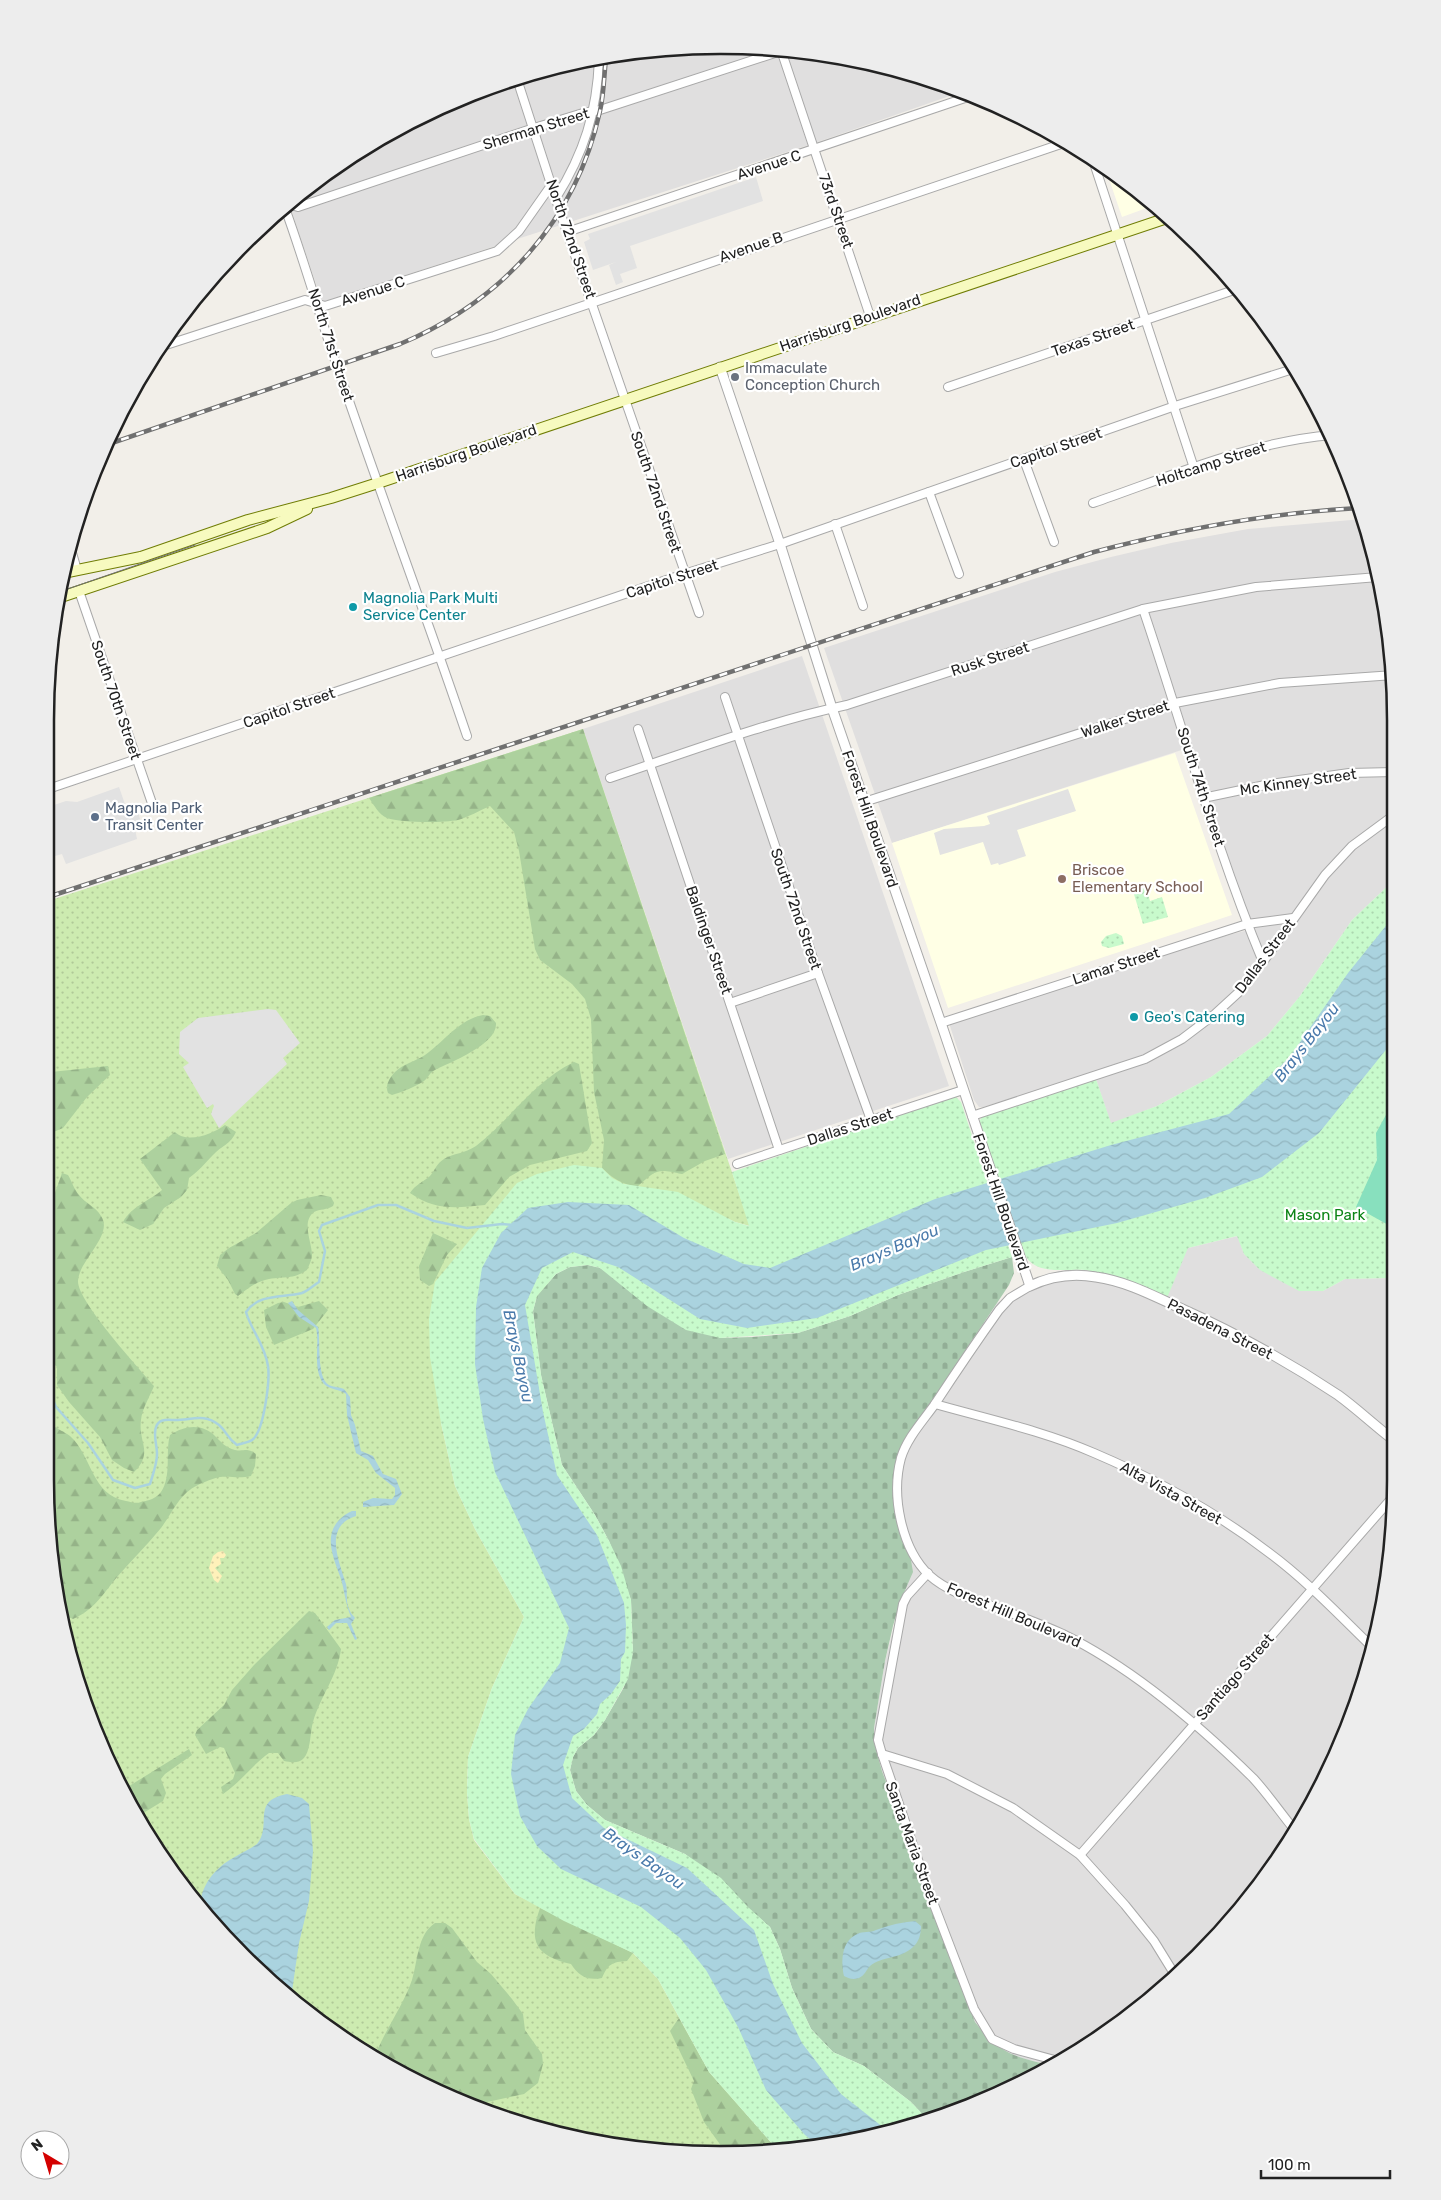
<svg xmlns="http://www.w3.org/2000/svg" width="1441" height="2200" viewBox="0 0 1441 2200" font-family="Rubik,sans-serif">
<style>
.residential{fill:#e0dfdf}
.education{fill:#ffffe5}
.grass{fill:url(#grass-dots)}
.forest{fill:url(#forest-firs)}
.sand{fill:url(#sand-dots)}
.cemetery{fill:url(#cemetery-stones)}
.park{fill:url(#park-dots)}
.pitch{fill:#88e0be}
.parking{fill:#e2e2e2}
.water{fill:url(#water-waves)}
.lines{fill:none;stroke-linecap:round;stroke-linejoin:round}
.stream{stroke:#aad3df;stroke-width:2.5}
.minor-casing{stroke:#a9a9a9;stroke-width:10}
.tertiary-casing{stroke:#a9a9a9;stroke-width:11}
.secondary-casing{stroke:#707d05;stroke-width:12}
.minor{stroke:#fff;stroke-width:8}
.tertiary{stroke:#fff;stroke-width:9}
.secondary{stroke:#f7fabf;stroke-width:10}
.tram{stroke:#707070;stroke-width:1}
.rail-casing{stroke:#707070;stroke-width:4.5}
.rail{stroke:#fff;stroke-width:2.5;stroke-dasharray:8;stroke-linecap:butt}
.worship-dot{fill:#6b7280;stroke:#fff;stroke-width:2}
.culture-dot{fill:#0f9aa8;stroke:#fff;stroke-width:2}
.service-dot{fill:#5c6f8a;stroke:#fff;stroke-width:2}
.education-dot{fill:#8d6e63;stroke:#fff;stroke-width:2}
.labels{text-anchor:middle;stroke-width:4.5;stroke-linejoin:round;paint-order:stroke}
.street-label{font-size:15px;fill:#222;stroke:#fff}
.worship-label{font-size:15px;fill:#5b616d;stroke:#fff;text-anchor:start}
.culture-label{font-size:15px;fill:#0d838f;stroke:#fff;text-anchor:start}
.service-label{font-size:15px;fill:#4e5e75;stroke:#fff;text-anchor:start}
.education-label{font-size:15px;fill:#785e54;stroke:#fff;text-anchor:start}
.park-label{font-size:15px;fill:#0c8416;stroke:#fff}
.water-label{font-size:16px;font-style:italic;fill:#4a7aab;stroke:#fff}
.rim{fill:none;stroke:#222;stroke-width:2.5}
</style>
<defs>
<pattern id="grass-dots" width="8" height="8" patternUnits="userSpaceOnUse" patternTransform="scale(1.25)"><rect width="8" height="8" fill="#cdebb0"/><path d="M2 2h.1M6 6h.1" fill="none" stroke="#b0c997" stroke-width="1.8" stroke-linecap="round"/></pattern>
<pattern id="forest-firs" width="22" height="20" patternUnits="userSpaceOnUse" patternTransform="scale(1.25)"><rect width="22" height="20" fill="#add19e"/><path d="M5 1l3.5 6h-7zM16 11l3.5 6h-7z" fill="#95b388"/></pattern>
<pattern id="sand-dots" width="8" height="8" patternUnits="userSpaceOnUse" patternTransform="scale(1.25)"><rect width="8" height="8" fill="#fff1ba"/><path d="M2 2h.1M6 6h.1" fill="none" stroke="#dacea0" stroke-width="1.8" stroke-linecap="round"/></pattern>
<pattern id="cemetery-stones" width="16" height="16" patternUnits="userSpaceOnUse" patternTransform="scale(1.25)"><rect width="16" height="16" fill="#aacbaf"/><path d="M2 7V4a2 2 0 0 1 4 0v3zM10 15v-3a2 2 0 0 1 4 0v3z" fill="#92ae96"/></pattern>
<pattern id="park-dots" width="8" height="8" patternUnits="userSpaceOnUse" patternTransform="scale(1.25)"><rect width="8" height="8" fill="#c8facc"/><path d="M2 2h.1M6 6h.1" fill="none" stroke="#acd6af" stroke-width="1.8" stroke-linecap="round"/></pattern>
<pattern id="water-waves" width="16" height="10" patternUnits="userSpaceOnUse" patternTransform="scale(1.25)"><rect width="16" height="10" fill="#aad3df"/><path d="M0 5q4-4 8 0t8 0" fill="none" stroke="#92b5bf"/></pattern>
</defs>
<rect width="100%" height="100%" fill="#f2efe9"/>
<!-- residential -->
<g class="residential">
<path d="M677,46L809,51L938,81L961,92L815,143L322,302L289,203L310,184L422,115L546,68Z"/>
<path d="M1363,519L1373,546L1395,677L1394,880L1352,920L1300,996L1267,1036L1211,1077L1157,1106L1111,1124L1096,1079L1055,1085L983,1107H979L974,1100L949,1023L1202,942L1252,929L1191,747L892,843L824,648L1055,572L1111,557L1171,543L1248,529Z"/>
<path d="M802,656L949,1086L728,1159L583,729Z"/>
<path d="M1238,1236L1244,1254L1323,1291L1345,1279L1391,1278L1392,1280L1390,1568L1360,1696L1326,1778L1228,1925L1132,2015L1058,2065L1055,2066L1018,2058L1001,2050L987,2038L975,2022L882,1771L874,1742V1728L885,1661L911,1560L895,1515L893,1494L897,1462L921,1417L997,1303L1048,1273L1084,1270L1128,1281L1188,1248Z"/>
</g>
<!-- education -->
<g class="education">
<path d="M1106,170L1155,205L1122,217Z"/>
<path d="M1175,753L1232,915L948,1008L892,843Z"/>
</g>
<!-- grass -->
<path class="grass" d="M583,729L750,1226L735,1222L714,1212L624,1184L441,1423L455,1486L475,1529L524,1617L492,1688L468,1757L467,1792L469,1819L474,1840L515,1894L633,1953L658,1979L709,2072L775,2147L676,2154L546,2132L462,2104L309,2015L213,1925L159,1855L81,1696L51,1568V900Z"/>
<!-- forest -->
<g class="forest">
<path d="M583,729L725,1154L705,1161L682,1174C656,1168 656,1170 637,1187C622,1184 613,1179 602,1168L604,1140L594,1092L591,1019L585,999L572,984L540,960L535,949L519,851L514,832L490,806C480,810 469,817 458,820C443,823 401,823 387,818C379,815 374,805 369,798Z"/>
<path d="M483,1015L490,1016L496,1023C498,1044 451,1062 435,1070C430,1072 428,1078 424,1081C415,1087 402,1092 392,1095L388,1093C385,1086 389,1078 395,1072C403,1064 416,1061 425,1055C445,1041 458,1020 483,1015Z"/>
<path d="M574,1062L579,1064L592,1143L587,1151L530,1165L509,1177L485,1205C455,1208 436,1211 410,1193C415,1185 423,1182 430,1176C435,1170 437,1163 444,1159C454,1153 464,1154 476,1146C511,1119 533,1082 574,1062Z"/>
<path d="M108,1066L110,1075L87,1097L63,1128L51,1133V1072Z"/>
<path d="M225,1125L236,1132C231,1144 221,1146 213,1155C205,1163 199,1171 189,1178L187,1190L181,1197L164,1208L153,1224L140,1230L123,1222C132,1206 149,1201 162,1190L140,1159L175,1132C187,1144 213,1134 225,1125Z"/>
<path d="M62,1173L68,1175C72,1182 74,1189 79,1195C85,1203 96,1207 101,1216C114,1235 79,1260 78,1281C77,1301 139,1368 154,1386C150,1396 142,1409 141,1420C138,1443 154,1452 134,1472L124,1468L112,1460L100,1437L69,1402L57,1385V1367L51,1361V1204Z"/>
<path d="M321,1195L331,1197L334,1203L333,1206C327,1210 320,1209 314,1212C301,1222 312,1242 312,1255C312,1260 309,1265 307,1270C292,1280 285,1276 269,1279C257,1281 247,1289 238,1296L235,1294L228,1280L217,1266L220,1255L229,1248L256,1233L291,1203L297,1200Z"/>
<path d="M433,1233L457,1244L447,1255L433,1284L429,1286L420,1280L419,1266Z"/>
<path d="M319,1301L328,1310L313,1329L274,1345L266,1327L264,1310L278,1303L284,1302L298,1307Z"/>
<path d="M51,1424C57,1429 65,1432 70,1436C93,1457 91,1495 126,1501C131,1502 136,1504 141,1502C148,1501 157,1498 161,1492C172,1476 165,1452 170,1435C185,1425 203,1423 216,1437C221,1442 226,1448 235,1450C245,1452 246,1447 256,1454L255,1466L251,1476C239,1479 232,1476 220,1477C214,1478 204,1482 198,1485C179,1494 173,1512 161,1528C147,1545 132,1560 117,1577C103,1594 94,1610 73,1619L64,1615L60,1604L56,1536L51,1500Z"/>
<path d="M309,1611L315,1613L341,1649C338,1675 320,1697 313,1722C310,1732 311,1752 303,1759C298,1764 290,1762 284,1761L278,1753H269C252,1765 241,1782 223,1794L221,1787L233,1779L235,1773L224,1748L220,1747L206,1754L195,1735L197,1730L224,1705L232,1690L254,1665Z"/>
<path d="M189,1749L192,1755L165,1774L161,1779L166,1793L163,1801L145,1812L141,1819L126,1788Z"/>
<path d="M540,1908L633,1953L627,1961C612,1962 608,1964 602,1978C587,1981 579,1976 571,1964C536,1956 528,1942 540,1908Z"/>
<path d="M435,1923H445L452,1928L477,1962L491,1974L512,1999L523,2014L525,2030L542,2054L543,2064L538,2083L524,2094L469,2106L376,2054C386,2028 403,2006 412,1980C418,1961 417,1935 435,1923Z"/>
<path d="M679,2018L709,2072L775,2147L724,2150L704,2122L691,2089L694,2081L670,2031Z"/>
</g>
<!-- sand -->
<path class="sand" d="M218,1552L223,1551L226,1555L224,1558H220L221,1564L215,1568L222,1576L218,1583L214,1580L209,1568L213,1556Z"/>
<!-- cemetery -->
<path class="cemetery" d="M1012,1257L1014,1273L1009,1285L921,1417L897,1462L893,1494L895,1515L911,1560L913,1572L900,1602L893,1626L885,1661L874,1728V1742L882,1771L975,2022C1001,2055 1015,2057 1054,2066L979,2104L927,2119L911,2102L864,2066L833,2052L811,2029L792,1988L780,1949L770,1927L685,1854L605,1820L587,1805L576,1791L570,1770L573,1757L578,1748L594,1735L605,1720L624,1687L633,1652L631,1600L609,1541L595,1515L562,1465L541,1375L533,1311L537,1296L556,1274L570,1267L588,1265L600,1268L720,1338L752,1337L798,1333L850,1316L898,1295L964,1272Z"/>
<!-- park -->
<g class="park">
<path d="M1394,880L1392,1280L1390,1278L1345,1279L1323,1291H1299L1260,1270L1244,1254L1237,1236L1188,1248L1167,1298C1140,1287 1114,1274 1085,1270C1066,1268 1039,1276 1026,1257L979,1126V1122L982,1117L1096,1079L1111,1123L1157,1106L1211,1077L1267,1036L1300,996L1352,920Z"/>
<path d="M1146,887L1150,901L1162,897L1168,917L1143,924L1133,891Z"/>
<path d="M1116,933L1122,936L1124,944L1109,948L1102,946L1101,942L1106,936Z"/>
<path d="M955,1096L961,1102L1012,1257L964,1272L898,1295L850,1316L798,1333L720,1338L686,1330L647,1306L600,1268L588,1265L570,1267L556,1274L537,1296L533,1311L541,1375L562,1465L595,1515L609,1541L621,1566L631,1600L633,1652L628,1679L605,1720L594,1735L578,1748L573,1757L570,1770L576,1791L587,1805L605,1820L685,1854L721,1878L748,1907L770,1927L780,1949L792,1988L811,2029L833,2052L864,2066L911,2102L927,2119L853,2142L775,2147L709,2072L658,1979L633,1953L564,1921L515,1894L474,1839L469,1819L467,1792L468,1757L492,1688L524,1617L475,1529L455,1486L441,1423L430,1357L429,1319L435,1282L517,1183L537,1174L574,1165L602,1168L612,1178L624,1184L678,1192L735,1222L749,1226L732,1172Z"/>
</g>
<!-- pitch -->
<path class="pitch" d="M1392,1104V1227L1356,1207L1377,1160L1376,1133Z"/>
<!-- parking -->
<g class="parking">
<path d="M756,177L763,201L630,246L637,268L620,274L623,282L616,285L609,265L616,262L593,270L584,242L590,239L588,234Z"/>
<path d="M119,787L126,807L136,805L142,826L135,829L137,839L66,864L62,854L55,856L51,843V806L66,801L77,802Z"/>
<path d="M1068,789L1076,811L1017,830L1026,856L999,865L998,863L991,865L983,842L940,855L934,833L944,829L984,826L990,824L987,816Z"/>
<path d="M268,1009L276,1010L300,1043L283,1058L287,1064L219,1128L211,1114L214,1106L213,1104L207,1108L183,1067L189,1063L179,1054L180,1032L198,1018Z"/>
</g>
<!-- water -->
<g class="water">
<path d="M1393,917V1041L1319,1133L1262,1177L1205,1198L1117,1223L986,1250L817,1318L747,1328L700,1319L618,1267L573,1252L542,1268L525,1305L543,1412L557,1475L597,1535L624,1603L626,1625L625,1652L621,1659L620,1681L611,1694L600,1704L597,1714L584,1729L573,1736L563,1765L572,1798L604,1828L687,1868L754,1930L773,1984L802,2043L841,2094L888,2131L853,2142L817,2144L805,2135L766,2090L738,2027L706,1970L680,1938L641,1907L561,1869L537,1846L520,1816L511,1774L515,1735L528,1709L560,1663L569,1628L495,1472L483,1419L475,1364L476,1307L482,1268L501,1233L528,1208L568,1202L629,1205L684,1238L744,1264L770,1268L935,1199L1111,1145L1229,1114L1289,1058L1348,973Z"/>
<path d="M292,1301L298,1310L318,1327C321,1339 316,1378 329,1385C333,1387 339,1387 344,1389L350,1397L351,1415L355,1425L361,1451L373,1456L383,1474L396,1479L402,1494L394,1505L363,1507V1502L373,1498L392,1499L395,1495V1488L376,1473L368,1460L356,1453L347,1415L346,1394C340,1389 330,1390 324,1384C312,1370 320,1344 316,1328L299,1317L288,1303Z"/>
<path d="M352,1511H356V1516C323,1526 339,1561 346,1584C348,1592 345,1603 350,1611C351,1614 353,1615 355,1618L351,1624L357,1639L355,1640L347,1623H336L329,1630L327,1627L335,1620L351,1617C345,1602 345,1593 341,1579C334,1559 323,1537 339,1520C343,1516 347,1513 352,1511Z"/>
<path d="M287,1794L302,1798L309,1804L313,1851L309,1901L299,1943L291,1998C272,1981 203,1925 201,1903C200,1893 208,1879 215,1872C225,1860 244,1853 257,1844C273,1825 250,1801 287,1794Z"/>
<path d="M915,1921L921,1926C921,1934 919,1942 913,1947C901,1959 882,1956 870,1966C866,1970 865,1975 859,1978C853,1980 850,1979 844,1976C841,1961 841,1942 857,1934C863,1931 870,1933 876,1930C889,1925 902,1922 915,1921Z"/>
</g>
<g class="lines">
<!-- stream -->
<path class="stream" d="M51,1395L56,1407L88,1443L113,1480L135,1488L150,1484C153,1474 157,1464 157,1454C157,1445 153,1435 156,1427C159,1418 168,1420 175,1420C192,1420 204,1413 219,1425C227,1432 226,1437 237,1445C241,1443 248,1443 252,1440C264,1432 270,1380 268,1366C265,1345 251,1330 246,1312C259,1293 283,1298 302,1293C308,1291 314,1285 319,1282L325,1251L319,1231L322,1225L378,1205H396L434,1221L467,1228L502,1224L513,1225"/>
<!-- minor casing -->
<g class="minor-casing">
<g id="minor">
<path d="M781,50L870,316"/>
<path d="M517,79L560,212L699,613"/>
<path d="M1093,160L1194,468"/>
<path d="M556,198C584,153 597,112 599,59"/>
<path d="M288,204L298,207L534,128L583,113L600,110L784,50"/>
<path d="M285,208C304,260 319,314 337,366C379,490 425,612 467,736"/>
<path d="M567,232L971,96"/>
<path d="M166,345L305,300L325,306L497,251L519,231L552,184"/>
<path d="M436,353L494,336L1067,142"/>
<path d="M948,387L1237,289"/>
<path d="M1024,460L1054,542"/>
<path d="M929,492L959,574"/>
<path d="M1093,503C1171,476 1249,442 1332,435"/>
<path d="M835,524L863,606"/>
<path d="M69,543L77,570"/>
<path d="M79,591L154,809"/>
<path d="M1143,609C1183,727 1215,847 1263,962"/>
<path d="M725,697L818,973L871,1120"/>
<path d="M638,729L779,1150"/>
<path d="M610,778C688,752 767,722 847,705L1143,609L1256,587L1378,577"/>
<path d="M51,788L684,574L780,544L1175,406L1293,369"/>
<path d="M1203,798L1270,784L1349,773L1394,772"/>
<path d="M864,802L1175,703L1280,683L1394,675"/>
<path d="M730,1003L818,973"/>
<path d="M941,1023L1247,924L1293,918"/>
<path d="M972,1116L1145,1059L1182,1039L1215,1014L1239,992L1263,962L1325,875L1352,846L1394,815"/>
<path d="M737,1164L963,1090"/>
<path d="M1030,1286L1010,1298L999,1310C977,1341 956,1372 935,1404C923,1421 907,1438 901,1458C891,1495 901,1548 929,1575C949,1593 976,1600 1000,1609C1022,1617 1043,1625 1063,1634C1133,1668 1198,1724 1253,1778C1267,1793 1280,1812 1293,1828"/>
<path d="M935,1404C988,1419 1044,1431 1094,1453C1155,1479 1216,1512 1268,1552C1306,1580 1338,1614 1372,1647"/>
<path d="M928,1573L907,1596L903,1604L878,1740L882,1754L928,1889L974,2009L992,2039L1014,2049L1062,2062"/>
<path d="M882,1754L947,1774L1013,1808L1080,1855L1125,1905L1154,1941L1175,1975"/>
<path d="M1080,1855L1391,1499"/>
</g>
</g>
<!-- tertiary casing -->
<g class="tertiary-casing">
<path id="tertiary" d="M720,367L780,544L832,708L941,1023L1030,1286C1051,1276 1073,1273 1096,1277C1125,1281 1152,1295 1178,1307C1234,1332 1287,1361 1338,1395C1356,1408 1373,1424 1391,1438"/>
</g>
<!-- secondary casing -->
<g class="secondary-casing">
<g id="secondary">
<path d="M63,573L141,557L248,520L331,498L378,483L1170,217"/>
<path d="M58,598L267,528L307,509"/>
</g>
</g>
<!-- minor -->
<use href="#minor" class="minor"/>
<!-- tertiary -->
<use href="#tertiary" class="tertiary"/>
<!-- secondary -->
<use href="#secondary" class="secondary"/>
<!-- tram -->
<path class="tram" d="M59,592L195,545"/>
<!-- rail casing -->
<g class="rail-casing">
<g id="rail">
<path d="M106,445L400,344C502,301 576,221 600,111C604,94 604,76 606,58"/>
<path d="M51,896L1094,552C1181,529 1269,513 1359,508"/>
</g>
</g>
<!-- rail -->
<use href="#rail" class="rail"/>
</g>
<!-- markers -->
<circle class="worship-dot" cx="735" cy="377" r="5"/>
<g class="culture-dot">
<circle cx="353" cy="607" r="5"/>
<circle cx="1134" cy="1017" r="5"/>
</g>
<circle class="service-dot" cx="95" cy="817" r="5"/>
<circle class="education-dot" cx="1062" cy="879" r="5"/>
<g class="labels">
<!-- street labels -->
<g class="street-label">
<text transform="translate(536 129) rotate(-17)" y="5">Sherman Street</text>
<text transform="translate(769 165) rotate(-18)" y="5">Avenue C</text>
<text transform="translate(836 211) rotate(71)" y="5">73rd Street</text>
<text transform="translate(571 239) rotate(71)" y="5">North 72nd Street</text>
<text transform="translate(751 247) rotate(-19)" y="5">Avenue B</text>
<text transform="translate(373 291) rotate(-18)" y="5">Avenue C</text>
<text transform="translate(850 323) rotate(-19)" y="5">Harrisburg Boulevard</text>
<text transform="translate(1093 338) rotate(-19)" y="5">Texas Street</text>
<text transform="translate(331 345) rotate(72)" y="5">North 71st Street</text>
<text transform="translate(1056 448) rotate(-19)" y="5">Capitol Street</text>
<text transform="translate(466 453) rotate(-19)" y="5">Harrisburg Boulevard</text>
<text transform="translate(1211 464) rotate(-18)" y="5">Holtcamp Street</text>
<text transform="translate(656 492) rotate(71)" y="5">South 72nd Street</text>
<text transform="translate(672 579) rotate(-18)" y="5">Capitol Street</text>
<text transform="translate(990 659) rotate(-18)" y="5">Rusk Street</text>
<text transform="translate(116 700) rotate(71)" y="5">South 70th Street</text>
<text transform="translate(289 708) rotate(-19)" y="5">Capitol Street</text>
<text transform="translate(1125 719) rotate(-18)" y="5">Walker Street</text>
<text transform="translate(1298 782) rotate(-8)" y="5">Mc Kinney Street</text>
<text transform="translate(1201 787) rotate(72)" y="5">South 74th Street</text>
<text transform="translate(870 819) rotate(71)" y="5">Forest Hill Boulevard</text>
<text transform="translate(796 909) rotate(71)" y="5">South 72nd Street</text>
<text transform="translate(709 940) rotate(71)" y="5">Baldinger Street</text>
<text transform="translate(1265 956) rotate(-53)" y="5">Dallas Street</text>
<text transform="translate(1116 966) rotate(-18)" y="5">Lamar Street</text>
<text transform="translate(850 1127) rotate(-18)" y="5">Dallas Street</text>
<text transform="translate(1001 1202) rotate(71)" y="5">Forest Hill Boulevard</text>
<text transform="translate(1220 1329) rotate(27)" y="5">Pasadena Street</text>
<text transform="translate(1171 1493) rotate(29)" y="5">Alta Vista Street</text>
<text transform="translate(1014 1615) rotate(23)" y="5">Forest Hill Boulevard</text>
<text transform="translate(1235 1677) rotate(-49)" y="5">Santiago Street</text>
<text transform="translate(912 1843) rotate(70)" y="5">Santa Maria Street</text>
</g>
<!-- worship labels -->
<g class="worship-label">
<text x="745" y="373">Immaculate<tspan x="745" dy="17">Conception Church</tspan></text>
</g>
<!-- culture labels -->
<g class="culture-label">
<text x="363" y="603">Magnolia Park Multi<tspan x="363" dy="17">Service Center</tspan></text>
<text x="1144" y="1022">Geo's Catering</text>
</g>
<!-- service labels -->
<g class="service-label">
<text x="105" y="813">Magnolia Park<tspan x="105" dy="17">Transit Center</tspan></text>
</g>
<!-- education labels -->
<g class="education-label">
<text x="1072" y="875">Briscoe<tspan x="1072" dy="17">Elementary School</tspan></text>
</g>
<!-- park labels -->
<g class="park-label">
<text x="1325" y="1220">Mason Park</text>
</g>
<!-- water labels -->
<g class="water-label">
<text transform="translate(1306 1042) rotate(-52)" y="6">Brays Bayou</text>
<text transform="translate(894 1247) rotate(-23)" y="6">Brays Bayou</text>
<text transform="translate(519 1356) rotate(78)" y="6">Brays Bayou</text>
<text transform="translate(644 1858) rotate(35)" y="6">Brays Bayou</text>
</g>
</g>
<!-- crop -->
<path d="M0 0H1441V2200H0ZM720 54H721A666 666 0 0 1 1387 720V1480A666 666 0 0 1 721 2146H720A666 666 0 0 1 54 1480V720A666 666 0 0 1 720 54Z" fill="#ededed" fill-rule="evenodd"/>
<path class="rim" d="M720 54H721A666 666 0 0 1 1387 720V1480A666 666 0 0 1 721 2146H720A666 666 0 0 1 54 1480V720A666 666 0 0 1 720 54Z"/>
<!-- north arrow -->
<g transform="translate(45 2155) rotate(322)"><circle r="24" fill="#ffffff" stroke="#a7a7a7"/>
<path d="M0-4L9 19L0 12L-9 19Z" fill="#d40000"/>
<text y="-8" font-size="14" font-weight="bold" text-anchor="middle" fill="#222222">N</text>
</g>
<!-- scale -->
<path d="M1261 2170v8h129v-8" fill="none" stroke="#222222" stroke-width="2.5"/>
<text x="1268" y="2170" font-size="15" fill="#222222" stroke="#ffffff" stroke-width="4" paint-order="stroke">100 m</text>
</svg>
